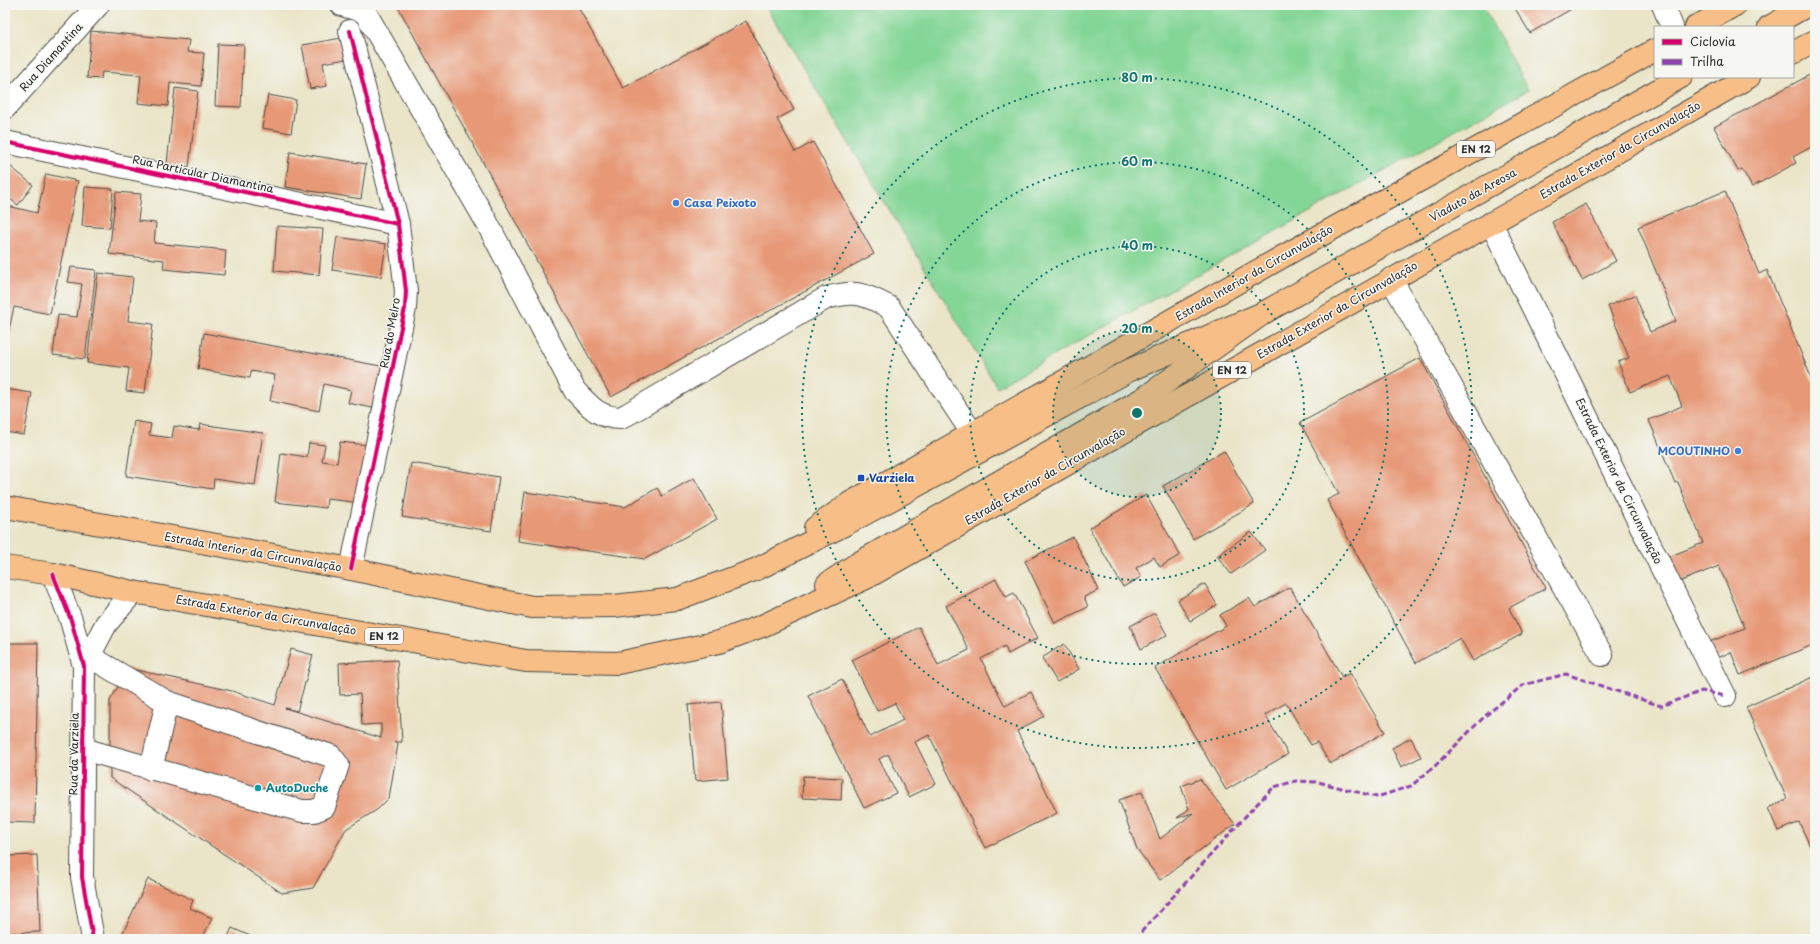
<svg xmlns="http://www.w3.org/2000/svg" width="1820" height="944" viewBox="0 0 1820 944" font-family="'Playpen Sans',sans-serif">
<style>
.green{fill:#84d697;stroke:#588061}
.building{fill:#e79977}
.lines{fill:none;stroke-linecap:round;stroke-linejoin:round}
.minor-casing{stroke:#484743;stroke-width:24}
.major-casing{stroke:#484743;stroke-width:24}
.minor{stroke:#fff;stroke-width:22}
.major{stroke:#f7be87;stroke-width:22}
.quiet{stroke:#8e44ad;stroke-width:3;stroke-dasharray:6 3;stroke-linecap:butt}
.cycleway-casing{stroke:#f6f6f2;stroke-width:6}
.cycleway{stroke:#d6006c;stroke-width:4}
.ring{fill:none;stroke:#0f766e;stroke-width:2;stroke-dasharray:2 4}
.shop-dot{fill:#3f7fe0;stroke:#f6f6f2;stroke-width:1.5}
.transit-dot{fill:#1a4fb4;stroke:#f6f6f2;stroke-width:1.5}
.culture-dot{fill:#0f9aa8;stroke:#f6f6f2;stroke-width:1.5}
.labels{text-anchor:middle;stroke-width:3;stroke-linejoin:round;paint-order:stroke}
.shield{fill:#f6f6f2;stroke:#686867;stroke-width:1}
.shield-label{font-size:10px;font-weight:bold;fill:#2b2b2b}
.street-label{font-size:11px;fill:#2b2b2b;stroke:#f6f6f2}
.shop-label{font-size:11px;font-weight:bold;fill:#366cbe;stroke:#f6f6f2;text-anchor:start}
.transit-label{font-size:11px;font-weight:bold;fill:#164399;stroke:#f6f6f2;text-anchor:start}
.culture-label{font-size:11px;font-weight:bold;fill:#0d838f;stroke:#f6f6f2;text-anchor:start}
.centre{fill:#0f766e;stroke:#f6f6f2;stroke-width:2}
.ring-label{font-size:12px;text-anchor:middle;font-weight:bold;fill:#0f766e;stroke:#f6f6f2;stroke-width:3;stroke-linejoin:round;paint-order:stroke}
</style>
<rect width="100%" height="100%" fill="#f6f6f2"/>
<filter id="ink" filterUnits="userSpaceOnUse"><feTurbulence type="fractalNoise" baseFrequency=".025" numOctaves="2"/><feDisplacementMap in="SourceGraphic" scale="8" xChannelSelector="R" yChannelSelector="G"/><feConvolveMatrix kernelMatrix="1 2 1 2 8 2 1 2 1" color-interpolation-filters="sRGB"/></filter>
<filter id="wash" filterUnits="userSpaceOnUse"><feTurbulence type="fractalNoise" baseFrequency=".012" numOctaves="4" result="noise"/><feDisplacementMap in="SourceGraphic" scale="16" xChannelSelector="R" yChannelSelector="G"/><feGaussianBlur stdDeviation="0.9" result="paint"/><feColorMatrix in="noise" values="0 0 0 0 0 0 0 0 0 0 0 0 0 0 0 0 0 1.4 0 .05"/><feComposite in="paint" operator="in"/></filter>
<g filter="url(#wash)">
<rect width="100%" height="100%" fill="#eae5c8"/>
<!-- green -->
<path class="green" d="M765,5H1482L1528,90L997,387Z"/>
<g id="blocks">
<!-- building -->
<g class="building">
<path d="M397,5H577L623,88L746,21L794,110L777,119L795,152L813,142L874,254L611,397Z"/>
<path d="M1513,5H1571L1573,8L1530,33Z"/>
<path d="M91,31L189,40L187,52L204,53L201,86L170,83L168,106L138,103L141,75L102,72L101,79L87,78Z"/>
<path d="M342,38L346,59L323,63L327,86L310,89L302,45Z"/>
<path d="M218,44L244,45L241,107L215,106Z"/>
<path d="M1815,72V145L1793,157L1796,163L1752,187L1742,169L1738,171L1714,127Z"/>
<path d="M175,88L198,91L189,167L167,164Z"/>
<path d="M268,95L296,100L291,133L262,128Z"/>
<path d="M290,152L366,164L361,199L285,187Z"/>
<path d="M5,162L33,185L18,205L6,196L5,197Z"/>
<path d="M46,174L78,181L50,314L14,307L5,348V219L8,206L37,213Z"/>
<path d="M85,187L113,189L110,228L82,226Z"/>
<path d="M1725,191L1759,274L1767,270L1815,387V644L1740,675L1731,652L1713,660L1707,643L1745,628L1719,566L1679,582L1668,557L1703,543L1678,482L1675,483L1649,420L1682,406L1670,376L1630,392L1618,362L1629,358L1608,306L1635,295L1650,332L1676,321L1638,227Z"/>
<path d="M116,192L141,194L138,221L156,223L154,243L226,250L224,275L163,269L164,260L109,254Z"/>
<path d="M1586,204L1616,261L1582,280L1552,222Z"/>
<path d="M277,226L323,229L319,275L274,271Z"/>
<path d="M337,237L386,244L381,277L332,270Z"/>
<path d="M71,267L96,270L85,359L53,355L58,315L77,317L82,284L68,282Z"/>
<path d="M98,273L133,277L128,321L153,324L145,393L126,391L129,368L87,363Z"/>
<path d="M204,333L386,367L377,409L348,403L351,390L324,384L319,411L270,401L275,375L251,371L250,378L198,369Z"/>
<path d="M1420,358L1546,588L1509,608L1522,634L1473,661L1460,638L1416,663L1327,500L1339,494L1300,423Z"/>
<path d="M5,389L32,393L24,435L5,432Z"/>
<path d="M134,421L151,424L149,435L172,438L174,426L199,430L200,424L263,433L255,485L214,479L213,489L126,476Z"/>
<path d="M340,442L368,445L361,503L327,499L326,508L275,502L281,453L307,457L309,443L325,445L322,461L337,463Z"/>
<path d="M1224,451L1254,504L1193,539L1163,486Z"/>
<path d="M411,463L499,477L491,531L402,517Z"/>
<path d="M694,478L717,519L645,559L518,541L525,492L625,507L657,488L662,496Z"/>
<path d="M1146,495L1180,555L1160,567L1154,557L1136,568L1141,577L1123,587L1089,528Z"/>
<path d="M1251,532L1265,550L1231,574L1217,556Z"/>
<path d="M1073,537L1099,590L1084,597L1088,607L1055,623L1025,561Z"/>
<path d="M996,579L1006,597L1014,593L1038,638L1008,654L1005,646L981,659L1005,706L1031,692L1044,716L1017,731L1057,813L985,848L929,735L915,742L936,784L909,797L888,754L879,759L896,793L864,808L808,696L842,679L870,737L903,720L895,703L877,711L852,660L919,627L938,665L969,650L946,606Z"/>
<path d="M1205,584L1217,605L1190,621L1178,600Z"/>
<path d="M1290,587L1342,677L1350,673L1385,732L1330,764L1317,742L1311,745L1286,703L1265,715L1288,754L1226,790L1155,668L1226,626L1220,615L1249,598L1255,607Z"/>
<path d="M1155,613L1167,635L1141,649L1130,626Z"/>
<path d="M5,643H38L35,823L5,822Z"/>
<path d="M1064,644L1079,669L1057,682L1042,658Z"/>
<path d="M291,649L313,655L297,711L285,708L381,738V724L362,725L360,694L340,695L339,663L397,660L402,742H394L398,744L389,798L378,809L346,829L313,888L282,893L110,778V701L128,668L232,691L275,705Z"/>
<path d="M1815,676V857L1799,822L1778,831L1768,808L1787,799L1746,707Z"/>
<path d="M721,702L728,778L695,781L688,705Z"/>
<path d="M1411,738L1421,757L1401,767L1392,748Z"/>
<path d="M803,776L842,778L841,800L802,798Z"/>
<path d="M1200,779L1235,824L1160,880L1137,849L1119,800L1142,792L1160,839L1193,813L1177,818L1189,809L1181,786Z"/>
<path d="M37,855L40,932L5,933V856Z"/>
<path d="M148,879L193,900L190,908L212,918L202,939H120Z"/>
<path d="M232,928L257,939H227Z"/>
</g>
</g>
</g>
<g filter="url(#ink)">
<use href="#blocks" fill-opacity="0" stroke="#484743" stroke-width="1"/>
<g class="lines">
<!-- minor casing -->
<g class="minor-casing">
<g id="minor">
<path d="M342,5L365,12L485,219L575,391C590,406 598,418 621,418L826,298C855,290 863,293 889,307L972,433"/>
<path d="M1663,5L1672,27"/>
<path d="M350,31L398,224L406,291L405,308L351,569"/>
<path d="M5,108L98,5"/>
<path d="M5,142L398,224"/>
<path d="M1491,223L1725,696"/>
<path d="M1391,279L1602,655"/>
<path d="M53,574L71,620L84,666L82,877L93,939"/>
<path d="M84,666L106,624L133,592"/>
<path d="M83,749L302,811H314L324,807L338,765L331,756L167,702L89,656"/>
<path d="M151,769L167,702"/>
</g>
</g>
<!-- major casing -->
<g class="major-casing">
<g id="major">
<path d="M1696,27L1735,5"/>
<path d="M1769,27L1808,5"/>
<path d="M1793,53L1815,41"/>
<path d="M5,507L351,569L532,607L614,606L677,599L757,569L846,524L1132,369L1265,312"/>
<path d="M815,528L850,503L1296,249L1655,50"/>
<path d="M5,567L53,574L133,592L526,661L618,663L719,642L762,626L868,577L1749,77"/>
<path d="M827,584L857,564L1144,398L1265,312L1681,77"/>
</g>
</g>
<!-- minor -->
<use href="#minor" class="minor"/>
<!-- major -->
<use href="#major" class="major"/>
<!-- quiet -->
<path class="quiet" d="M1135,939L1252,809L1274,787L1296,781L1318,782L1377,797L1411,786L1435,766L1485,716L1523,685L1566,674L1661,706L1702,691L1725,696"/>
<!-- cycleway casing -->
<g class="cycleway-casing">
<g id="cycleway">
<path d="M350,31L398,224L406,291L405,308L351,569"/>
<path d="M5,142L398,224"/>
<path d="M53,574L71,620L84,666L82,877L93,939"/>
</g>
</g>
<!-- cycleway -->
<use href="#cycleway" class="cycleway"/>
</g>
</g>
<!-- distance rings -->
<circle cx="1137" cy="413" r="84" fill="#0f766e" fill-opacity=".12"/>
<g class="ring">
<circle cx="1137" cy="413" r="84"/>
<circle cx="1137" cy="413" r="167"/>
<circle cx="1137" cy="413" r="251"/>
<circle cx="1137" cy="413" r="335"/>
</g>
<!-- markers -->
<g class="shop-dot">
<circle cx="676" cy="203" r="4"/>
<circle cx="1738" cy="451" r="4"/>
</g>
<rect class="transit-dot" x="857" y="474" width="8" height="8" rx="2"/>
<circle class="culture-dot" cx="258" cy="788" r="4"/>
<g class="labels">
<!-- shield labels -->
<g class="shield">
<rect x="1457" y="141" width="38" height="16" rx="3"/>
<rect x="1213" y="362" width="38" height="16" rx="3"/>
<rect x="365" y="628" width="38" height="16" rx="3"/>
</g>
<g class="shield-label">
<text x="1476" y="153">EN 12</text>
<text x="1232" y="374">EN 12</text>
<text x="384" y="640">EN 12</text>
</g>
<!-- street labels -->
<g class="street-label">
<text transform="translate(51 57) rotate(-48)" y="4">Rua Diamantina</text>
<text transform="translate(1620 150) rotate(-30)" y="4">Estrada Exterior da Circunvalação</text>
<text transform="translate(203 174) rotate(12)" y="4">Rua Particular Diamantina</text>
<text transform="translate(1473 195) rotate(-29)" y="4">Viaduto da Areosa</text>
<text transform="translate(1254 273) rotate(-30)" y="4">Estrada Interior da Circunvalação</text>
<text transform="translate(1337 310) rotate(-30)" y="4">Estrada Exterior da Circunvalação</text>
<text transform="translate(390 333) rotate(-80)" y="4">Rua do Melro</text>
<text transform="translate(1045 476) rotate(-30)" y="4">Estrada Exterior da Circunvalação</text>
<text transform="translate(1619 481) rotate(64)" y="4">Estrada Exterior da Circunvalação</text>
<text transform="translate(253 552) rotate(10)" y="4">Estrada Interior da Circunvalação</text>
<text transform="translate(266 615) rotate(10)" y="4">Estrada Exterior da Circunvalação</text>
<text transform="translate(74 754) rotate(-89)" y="4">Rua da Varziela</text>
</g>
<!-- shop labels -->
<g class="shop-label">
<text x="684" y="207">Casa Peixoto</text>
<text x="1730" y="455" text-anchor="end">MCOUTINHO</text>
</g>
<!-- transit labels -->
<g class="transit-label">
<text x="869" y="482">Varziela</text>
</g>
<!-- culture labels -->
<g class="culture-label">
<text x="266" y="792">AutoDuche</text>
</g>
</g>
<circle cx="1137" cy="413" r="6" class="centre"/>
<g class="ring-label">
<text x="1137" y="82">80 m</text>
<text x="1137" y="166">60 m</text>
<text x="1137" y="250">40 m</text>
<text x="1137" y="333">20 m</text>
</g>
<!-- margin -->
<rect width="1820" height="944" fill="none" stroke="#f6f6f2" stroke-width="20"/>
<!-- legend -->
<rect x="1654" y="26" width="140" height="52" fill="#f6f6f2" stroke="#a5a5a2"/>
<rect x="1662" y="39" width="20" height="6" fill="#d6006c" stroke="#a5a5a2"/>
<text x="1690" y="46" font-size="12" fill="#2b2b2b">Ciclovia</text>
<rect x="1662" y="59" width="20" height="6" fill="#8e44ad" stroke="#a5a5a2"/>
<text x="1690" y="66" font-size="12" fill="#2b2b2b">Trilha</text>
</svg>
